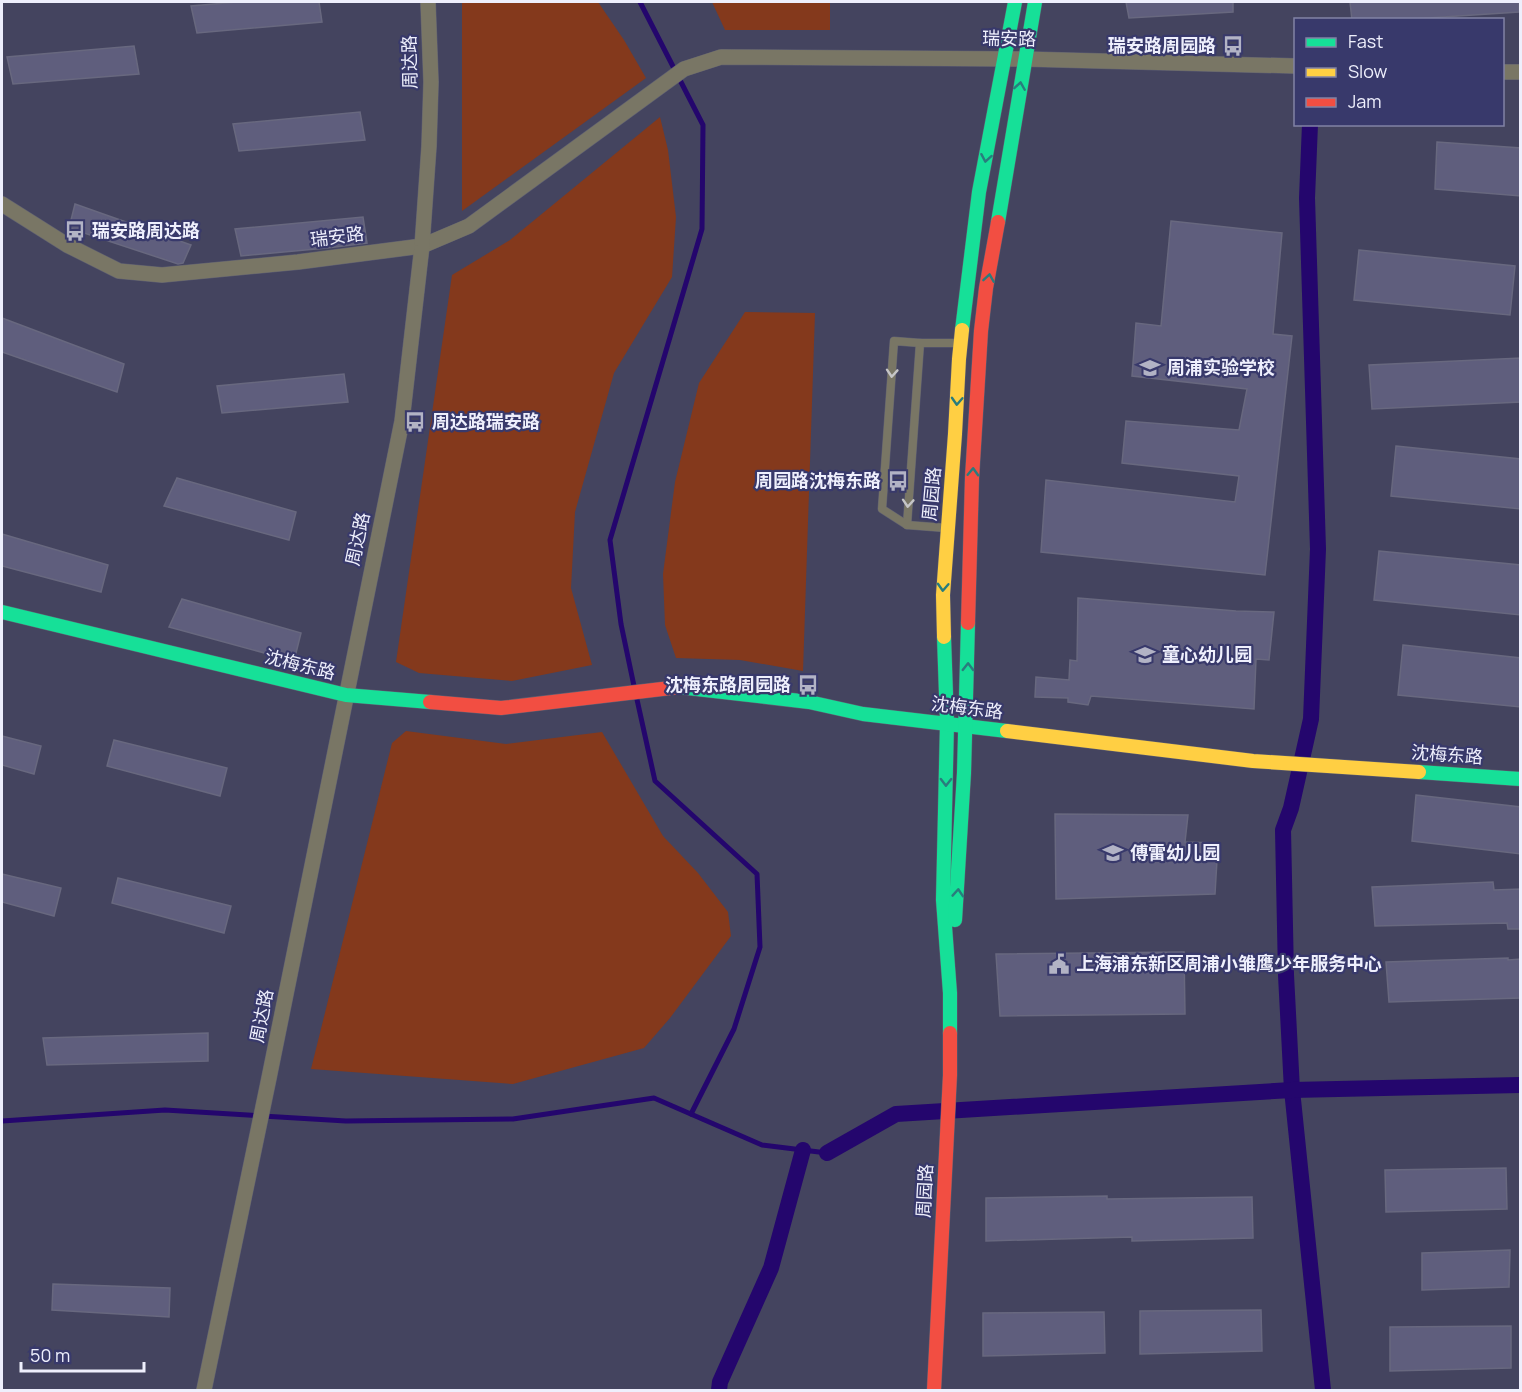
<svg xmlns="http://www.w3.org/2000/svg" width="1522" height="1392" viewBox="0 0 1522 1392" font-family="Manrope,'Noto Sans SC',sans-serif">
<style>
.green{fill:#84391c}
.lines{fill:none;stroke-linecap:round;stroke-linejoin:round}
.stream{stroke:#24066d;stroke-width:5}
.canal{stroke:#24066d;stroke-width:16}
.building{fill:#5f5e7d;stroke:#68687f;stroke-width:1.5}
.lane-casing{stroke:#5e5f72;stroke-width:9}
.street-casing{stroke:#5e5f72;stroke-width:16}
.fast-casing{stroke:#5e5f72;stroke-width:15}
.slow-casing{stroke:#5e5f72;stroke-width:15}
.jam-casing{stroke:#5e5f72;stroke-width:15}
.lane{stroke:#797665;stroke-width:8}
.street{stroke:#797665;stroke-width:15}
.fast{stroke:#16e098;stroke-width:14}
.slow{stroke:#ffcf43;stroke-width:14}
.jam{stroke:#f24e42;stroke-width:14}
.oneway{stroke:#2a7c7d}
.oneway2{stroke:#c5c5c7}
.labels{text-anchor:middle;stroke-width:4.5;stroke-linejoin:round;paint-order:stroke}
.street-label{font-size:18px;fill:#eeeffc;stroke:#38396b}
.poi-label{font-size:18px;font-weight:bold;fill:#eeeffc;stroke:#38396b;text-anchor:start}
</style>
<rect width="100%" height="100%" fill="#44445f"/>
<!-- green -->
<g class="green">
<path d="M462,2H598L624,40L646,78L462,211Z"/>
<path d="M712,2H830V30H725Z"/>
<path d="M660,117L668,150L676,217L672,277L614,373L575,512L571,588L592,665L512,681L419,673L396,662L452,275L510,240Z"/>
<path d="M745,312L815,313L803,671L740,660L676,658L665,625L663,574L675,482L699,383Z"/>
<path d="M406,731L506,744L602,732L663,836L698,873L728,912L731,936L670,1018L644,1048L513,1084L311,1069L392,743Z"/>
</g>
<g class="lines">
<!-- stream -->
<g class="stream">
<path d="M634,686L621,624L610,540L702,229L703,125L640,2"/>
<path d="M636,695L655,781L757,874L760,947L734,1029L691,1114"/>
<path d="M2,1121L165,1110L346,1121L513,1119L654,1098L762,1145L827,1153"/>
</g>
<!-- canal -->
<g class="canal">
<path d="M1310,124L1307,198L1318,549L1311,719L1291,808L1283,830L1286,975L1292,1090L1323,1390"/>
<path d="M827,1153L896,1114L1292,1090L1520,1085"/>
<path d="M719,1390L720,1382L771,1268L803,1150"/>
</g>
</g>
<!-- building -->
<g class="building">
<path d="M237,2H319L322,22L197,33L191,6Z"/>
<path d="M1126,2H1233V12L1129,18Z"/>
<path d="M1350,2H1519V12L1397,20H1352Z"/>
<path d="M134,46L139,74L13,84L7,57Z"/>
<path d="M360,112L365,140L239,151L233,124Z"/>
<path d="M1437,142L1521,148V196L1435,189Z"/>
<path d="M75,204L191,245L183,263L178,264L69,228Z"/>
<path d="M363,217L367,243L327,248L241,256L235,229Z"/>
<path d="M1171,221L1282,233L1273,334L1292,336L1265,575L1041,552L1046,480L1235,502L1239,476L1122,463L1126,421L1239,430L1247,389L1132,376L1136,323L1161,326Z"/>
<path d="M1359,250L1515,266L1510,315L1354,300Z"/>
<path d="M2,318L124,364L117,392L2,352Z"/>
<path d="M1521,358V402L1372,409L1369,365Z"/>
<path d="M344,374L348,402L222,413L217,386Z"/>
<path d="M1396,446L1521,459V509L1391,496Z"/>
<path d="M177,478L296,512L289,540L164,506Z"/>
<path d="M2,534L108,565L101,592L2,566Z"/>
<path d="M1379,551L1521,565V615L1374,600Z"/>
<path d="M1078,598L1236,611L1274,612L1269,660L1256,659L1254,709L1091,696L1088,705L1068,702V698L1035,697L1036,677L1069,680L1070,660L1077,661Z"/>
<path d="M182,599L301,633L294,661L169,627Z"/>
<path d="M1403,645L1521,658V707L1398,695Z"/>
<path d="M2,736L41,746L34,774L2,765Z"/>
<path d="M114,740L227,768L220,796L107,766Z"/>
<path d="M1416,795L1521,807V854L1412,841Z"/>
<path d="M1055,814L1188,815L1185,842L1218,843L1215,894L1056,899Z"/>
<path d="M2,874L61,888L54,916L2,902Z"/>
<path d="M118,878L231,906L224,933L112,903Z"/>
<path d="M1493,882L1494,890L1521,889V929H1508L1507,923L1375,926L1372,887Z"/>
<path d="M1184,952L1185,1014L1000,1016L996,954Z"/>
<path d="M1508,958V960L1521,959V998L1389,1002L1386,962Z"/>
<path d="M208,1033V1061L47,1065L43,1038Z"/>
<path d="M1506,1168L1507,1209L1386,1212L1385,1170Z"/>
<path d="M1107,1196V1199L1252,1197L1253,1238L1132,1241V1237L986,1241V1198Z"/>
<path d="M1510,1250L1509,1287L1422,1290V1253Z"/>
<path d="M53,1284L170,1288L169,1317L52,1310Z"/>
<path d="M1261,1310L1262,1351L1140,1354V1311Z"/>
<path d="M1104,1312L1105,1353L983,1356V1313Z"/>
<path d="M1511,1326V1368L1390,1371V1327Z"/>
</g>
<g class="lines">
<!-- lane casing -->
<g class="lane-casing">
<g id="lane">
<path d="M907,525L920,343"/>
<path d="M946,528L907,525L882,509L894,341L920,343H959"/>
</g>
</g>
<!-- street casing -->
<g class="street-casing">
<g id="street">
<path d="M1502,72H1520"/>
<path d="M2,204L67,245L119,271L162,275L298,262L422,246L469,226L684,69L721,57L1024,59L1296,66"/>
<path d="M204,1390L269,1078L402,421L422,246L429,146L431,82L428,2"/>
</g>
</g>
<!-- fast casing -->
<g class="fast-casing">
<g id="fast">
<path d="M998,222L1035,2"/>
<path d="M962,330L979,192L1015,2"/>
<path d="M2,612L346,695L430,702"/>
<path d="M944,637L947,723L943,900L950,993V1033"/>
<path d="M679,687L809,702L863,714L1007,731"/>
<path d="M1419,772L1520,779"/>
<path d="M955,920L964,773L968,623"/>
</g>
</g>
<!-- slow casing -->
<g class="slow-casing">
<g id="slow">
<path d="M944,637L943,595L955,434L959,359L962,330"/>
<path d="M1007,731L1253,761L1419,772"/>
</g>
</g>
<!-- jam casing -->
<g class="jam-casing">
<g id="jam">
<path d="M968,623L972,478L981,331L986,288L998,222"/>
<path d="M430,702L501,708L679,687"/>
<path d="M934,1390L950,1075V1033"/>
</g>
</g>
<!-- lane -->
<use href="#lane" class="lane"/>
<!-- street -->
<use href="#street" class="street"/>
<!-- fast -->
<use href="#fast" class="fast"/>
<!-- slow -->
<use href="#slow" class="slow"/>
<!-- jam -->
<use href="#jam" class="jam"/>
</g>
<!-- one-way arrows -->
<defs><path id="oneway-chevron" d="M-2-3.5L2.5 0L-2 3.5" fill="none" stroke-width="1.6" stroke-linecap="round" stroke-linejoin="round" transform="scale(1.5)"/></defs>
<g class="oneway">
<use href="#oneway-chevron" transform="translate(1020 86) rotate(-81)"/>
<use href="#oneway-chevron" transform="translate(986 158) rotate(100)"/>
<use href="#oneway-chevron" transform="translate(989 278) rotate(-81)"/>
<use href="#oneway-chevron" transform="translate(957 401) rotate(93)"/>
<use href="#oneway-chevron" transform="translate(973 472) rotate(-88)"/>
<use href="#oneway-chevron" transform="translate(943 587) rotate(93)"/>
<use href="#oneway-chevron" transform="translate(968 667) rotate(-89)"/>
<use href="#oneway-chevron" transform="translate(946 782) rotate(91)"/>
<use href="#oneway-chevron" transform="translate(958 893) rotate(-86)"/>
</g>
<g class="oneway2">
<use href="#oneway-chevron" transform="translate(892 373) rotate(94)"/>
<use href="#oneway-chevron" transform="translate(908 503) rotate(94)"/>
</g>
<!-- icons -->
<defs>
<g id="bus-bare" transform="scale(1.62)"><path d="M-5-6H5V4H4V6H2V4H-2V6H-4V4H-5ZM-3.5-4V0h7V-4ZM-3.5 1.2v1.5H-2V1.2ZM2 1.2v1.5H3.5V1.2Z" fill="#b2b3c5" stroke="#38396b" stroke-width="2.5" paint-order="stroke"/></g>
<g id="school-bare" transform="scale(1.62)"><path d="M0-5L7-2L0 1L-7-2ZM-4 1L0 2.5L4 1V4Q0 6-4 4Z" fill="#b2b3c5" stroke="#38396b" stroke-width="2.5" paint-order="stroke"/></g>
<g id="civic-bare" transform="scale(1.62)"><path d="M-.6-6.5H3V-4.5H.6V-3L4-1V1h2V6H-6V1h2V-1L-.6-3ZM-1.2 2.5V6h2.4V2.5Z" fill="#b2b3c5" stroke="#38396b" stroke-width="2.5" paint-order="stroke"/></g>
</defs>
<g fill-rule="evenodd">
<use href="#bus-bare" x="1233" y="46"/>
<use href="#bus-bare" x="75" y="231"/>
<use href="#school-bare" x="1150" y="368"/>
<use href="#bus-bare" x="415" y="422"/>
<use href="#bus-bare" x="898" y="481"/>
<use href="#school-bare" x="1145" y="655"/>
<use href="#bus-bare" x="808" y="685"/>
<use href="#school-bare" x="1113" y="853"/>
<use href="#civic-bare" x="1059" y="964"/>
</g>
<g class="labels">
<!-- street labels -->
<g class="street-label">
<text transform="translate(1009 39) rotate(1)" y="6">瑞安路</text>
<text transform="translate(410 62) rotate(-91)" y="6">周达路</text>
<text transform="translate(337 237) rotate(-7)" y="6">瑞安路</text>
<text transform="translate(932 494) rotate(-85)" y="6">周园路</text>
<text transform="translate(358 539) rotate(-78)" y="6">周达路</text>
<text transform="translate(300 665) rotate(14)" y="6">沈梅东路</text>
<text transform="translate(967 708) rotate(7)" y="6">沈梅东路</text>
<text transform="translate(1447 755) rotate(4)" y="6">沈梅东路</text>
<text transform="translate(262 1016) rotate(-79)" y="6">周达路</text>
<text transform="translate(925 1191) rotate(-87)" y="6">周园路</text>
</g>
<!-- poi labels -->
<g class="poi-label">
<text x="1216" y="52" text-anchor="end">瑞安路周园路</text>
<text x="92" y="237">瑞安路周达路</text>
<text x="1167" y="374">周浦实验学校</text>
<text x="432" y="428">周达路瑞安路</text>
<text x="881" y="487" text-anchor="end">周园路沈梅东路</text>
<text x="1162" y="661">童心幼儿园</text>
<text x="791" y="691" text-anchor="end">沈梅东路周园路</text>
<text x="1130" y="859">傅雷幼儿园</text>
<text x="1076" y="970">上海浦东新区周浦小雏鹰少年服务中心</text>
</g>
</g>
<!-- border -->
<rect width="1522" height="1392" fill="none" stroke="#eeeffc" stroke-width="6"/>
<!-- legend -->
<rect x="1294" y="18" width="210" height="108" fill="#38396b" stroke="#8182a5" stroke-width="1.5"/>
<rect x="1306" y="38" width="30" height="9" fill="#16e098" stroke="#8182a5" stroke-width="1.5"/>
<text x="1348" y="48" font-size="18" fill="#eeeffc">Fast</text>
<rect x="1306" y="68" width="30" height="9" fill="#ffcf43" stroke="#8182a5" stroke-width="1.5"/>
<text x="1348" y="78" font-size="18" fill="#eeeffc">Slow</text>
<rect x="1306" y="98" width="30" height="9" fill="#f24e42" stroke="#8182a5" stroke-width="1.5"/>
<text x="1348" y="108" font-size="18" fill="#eeeffc">Jam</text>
<!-- scale -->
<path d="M21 1362v9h123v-9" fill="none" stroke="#eeeffc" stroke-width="3"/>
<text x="30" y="1362" font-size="18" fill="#eeeffc" stroke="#38396b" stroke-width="4.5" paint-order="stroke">50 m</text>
</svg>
